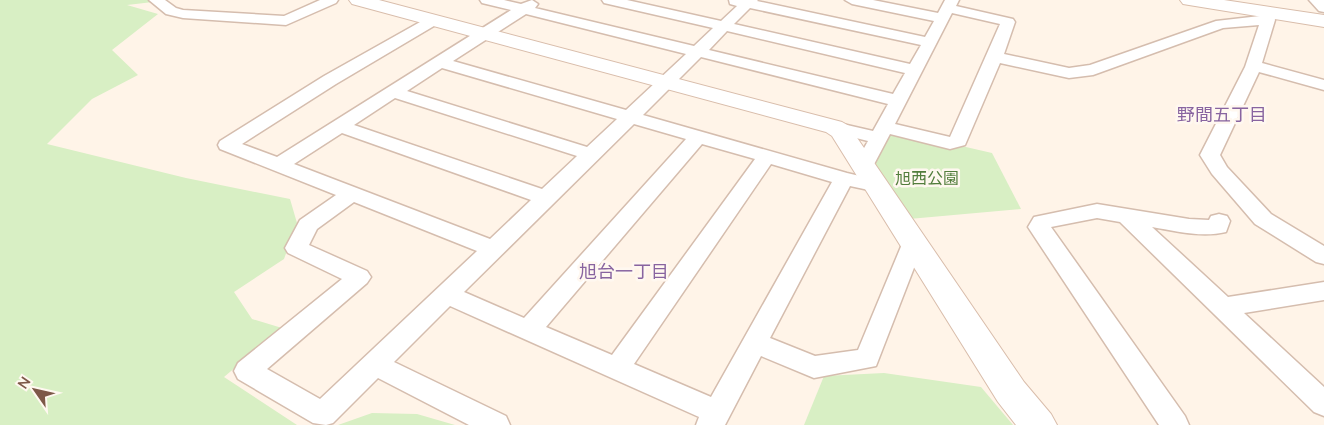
<svg xmlns="http://www.w3.org/2000/svg" width="1324" height="425" viewBox="0 0 1324 425" font-family="Lato,'Noto Sans JP',sans-serif">
<style>
.green{fill:#d8efc4}
.lines{fill:none;stroke-linecap:round;stroke-linejoin:round}
.street-casing{stroke:#d5bdae;stroke-width:3}
.secondary-casing{stroke:#d9bdab;stroke-width:2}
.street{fill:#fff;fill-rule:evenodd}
.secondary{fill:#fff;fill-rule:evenodd}
.labels{text-anchor:middle;stroke-width:5;stroke-linejoin:round;paint-order:stroke}
.park-label{font-size:16px;fill:#527d3c;stroke:#fff8f0}
.neighbourhood-label{font-size:18px;fill:#8864a0;stroke:#fff8f0}
</style>
<rect width="100%" height="100%" fill="#fff4e8"/>
<!-- green -->
<g class="green">
<path d="M0,0H152L153,2L127,5L158,14L112,50L138,75L92,99L47,144L186,178L290,199L297,223L284,259L234,292L252,319L282,328L224,377L297,425H0Z"/>
<path d="M892,130L992,153L1021,209L909,219L874,169L878,155Z"/>
<path d="M884,373L981,387L1013,425H804L824,376Z"/>
<path d="M372,413L417,414L455,425H338Z"/>
</g>
<g class="lines">
<!-- street casing -->
<g class="street-casing">
<g id="street">
<path d="M149,0H165L176,8L183,10L284,16L320,0H338L336,3L286,25L183,18L166,14Z"/>
<path d="M480,0H504L521,4L532,0L538,4L535,8L694,46L713,28L604,3L602,0H627L721,21L737,6L730,4L729,0H758L757,1L925,37L934,21L852,4L845,0H873L938,13L945,0H959L956,6L1013,19L1015,22L1004,54L1069,68L1090,65L1216,21L1260,16L1263,9H1273L1275,20L1262,63L1324,80V90L1259,72L1220,155L1227,167L1271,214L1324,246V264L1316,262L1255,224L1212,174L1200,155L1245,67L1259,25L1223,28L1093,75L1069,78L1000,63L965,145L950,149L890,134L871,170L864,172L857,170L854,166L868,141L828,131L825,127L828,123L834,122L873,131L888,104L701,57L643,115L847,173L885,182L888,186L885,190L878,192L850,186L770,338L815,356L858,350L905,237L913,234L921,237L924,242L876,366L814,378L761,356L725,425H696L699,417L450,306L394,362L506,416L510,425H469L378,378L333,423L326,425L313,423L238,379L234,371L238,363L342,279L288,253L285,248L300,220L336,195L220,149L218,145L220,141L324,76L429,17H439L441,20L439,23L336,84L242,144L277,157L511,10L482,3ZM750,8L921,45L910,64L734,24ZM952,13L1000,24L950,137L895,124ZM526,14L686,54L626,110L453,61ZM727,31L905,73L893,94L709,50ZM442,68L617,119L587,147L407,91ZM395,98L577,156L542,189L354,125ZM634,124L686,139L524,318L464,292ZM342,133L531,200L490,239L294,164ZM702,144L755,159L612,355L546,327ZM771,164L832,182L711,397L634,364ZM354,202L477,251L320,399L267,369L367,283L371,277L367,271L309,245L317,229Z"/>
<path d="M1309,0H1324V12L1319,11Z"/>
<path d="M1097,204L1189,219L1209,220L1211,216L1219,214L1227,216L1230,221L1226,232C1202,238 1175,231 1152,227L1228,297L1324,282V300L1244,313L1324,387V416L1314,412L1120,222L1097,218L1051,227L1185,416L1189,425H1159L1028,227L1034,217Z"/>
</g>
</g>
<!-- secondary casing -->
<g class="secondary-casing">
<g id="secondary">
<path d="M349,0H379L842,122L849,126L1024,382L1051,414L1057,425H1016L998,402L832,136L826,132L352,4Z"/>
<path d="M1180,0H1224L1324,15V27L1189,5L1183,4Z"/>
</g>
</g>
<!-- street -->
<use href="#street" class="street"/>
<!-- secondary -->
<use href="#secondary" class="secondary"/>
</g>
<g class="labels">
<!-- park labels -->
<g class="park-label">
<text x="927" y="184">旭西公園</text>
</g>
<!-- neighbourhood labels -->
<g class="neighbourhood-label">
<text x="1222" y="121">野間五丁目</text>
<text x="624" y="278">旭台一丁目</text>
</g>
</g>
<!-- north arrow -->
<g transform="translate(35 390) rotate(304)" stroke="#fff8f0" stroke-width="4" paint-order="stroke">
<path d="M0-4L9 19L0 12L-9 19Z" fill="#7d5848"/>
<text y="-8" font-size="14" font-weight="bold" text-anchor="middle" fill="#7d5848">N</text>
</g>
</svg>
